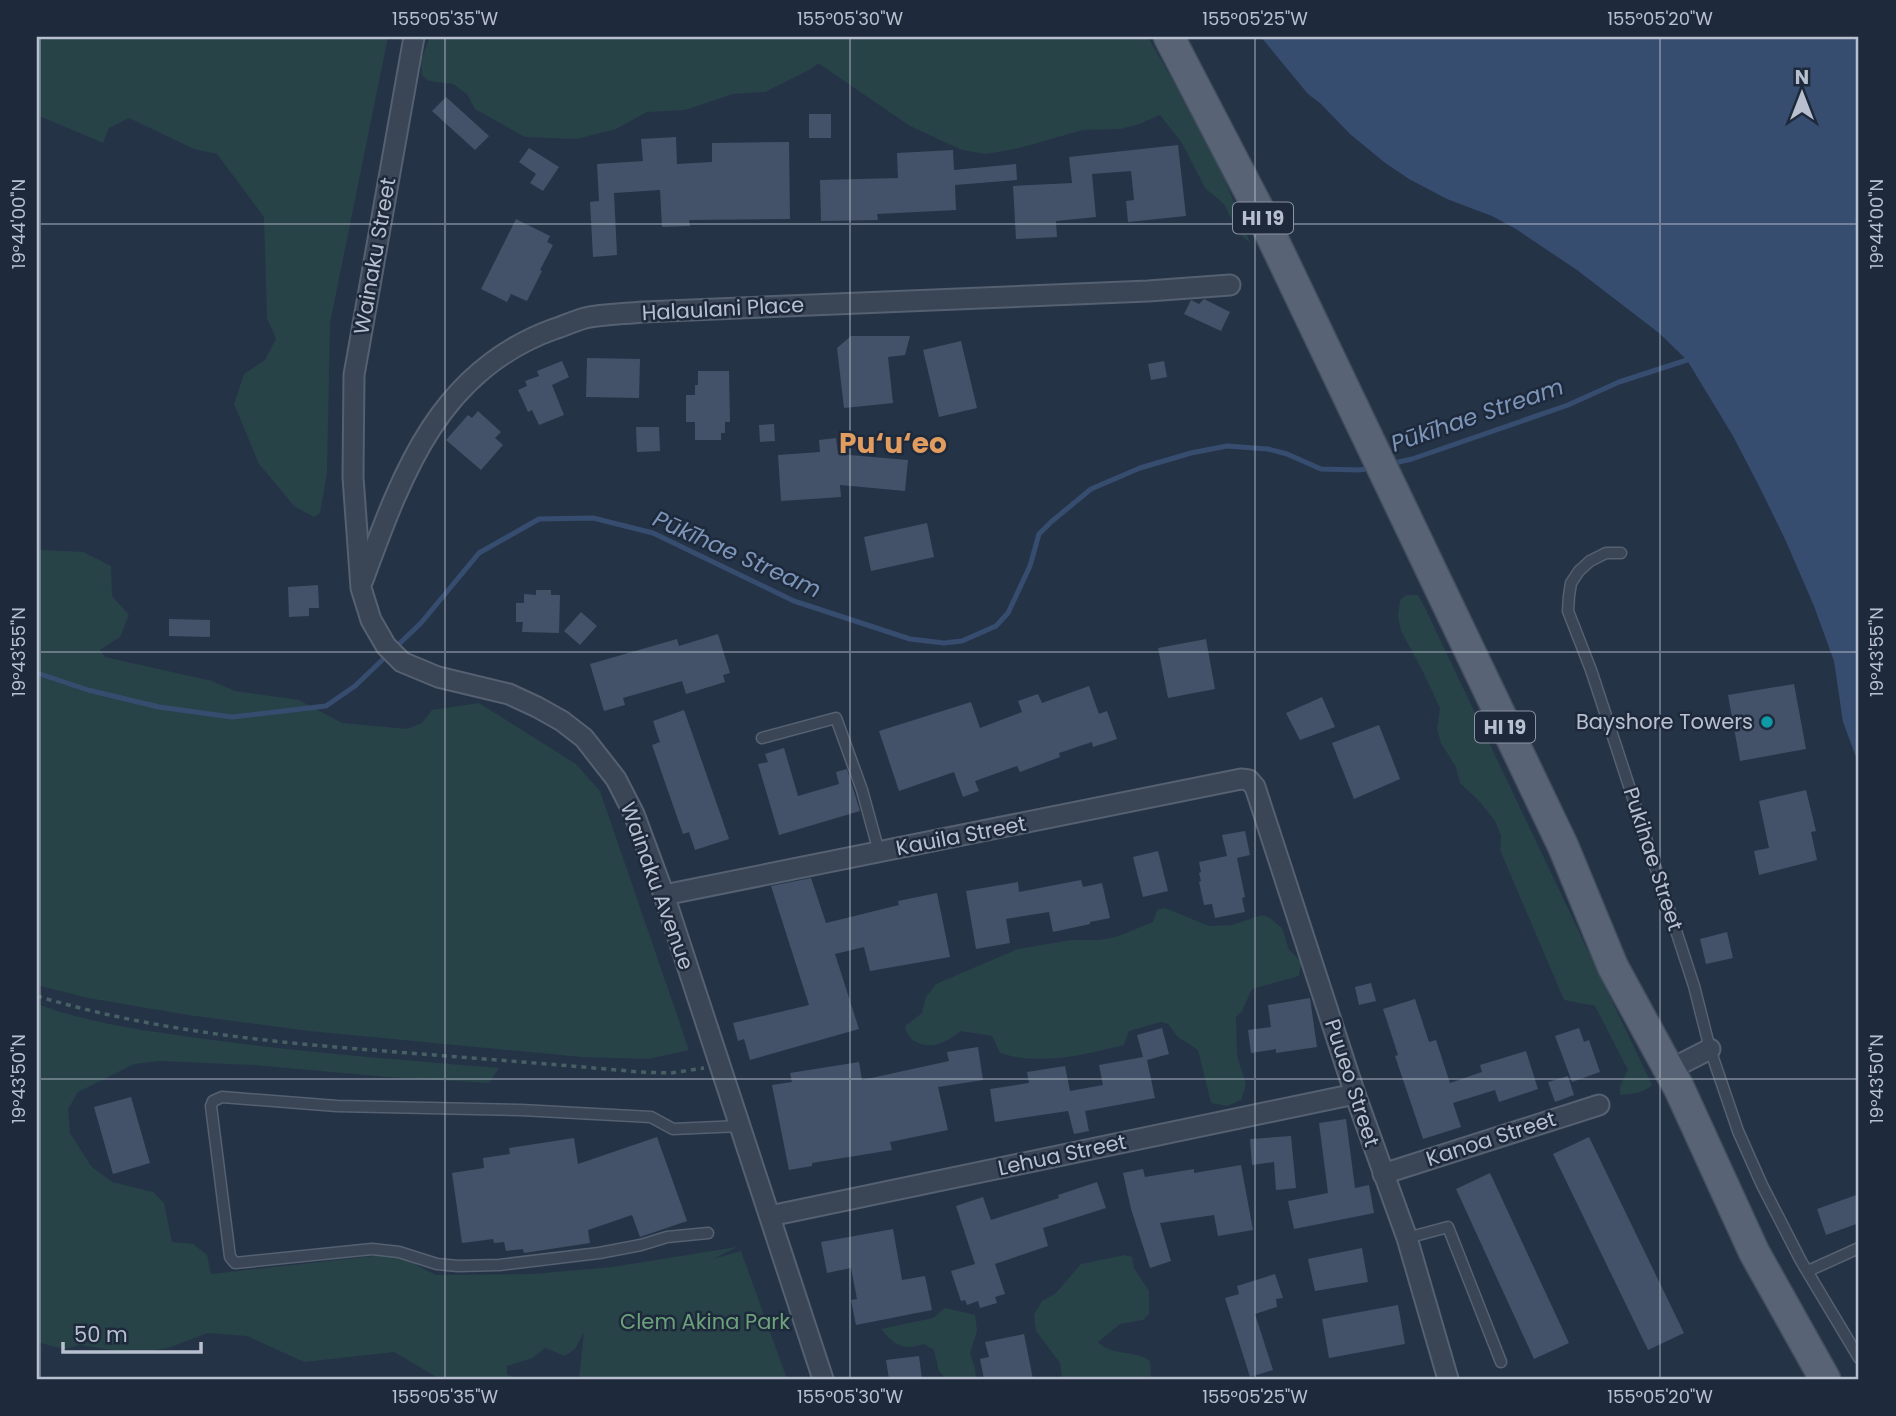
<svg xmlns="http://www.w3.org/2000/svg" width="1896" height="1416" viewBox="0 0 1896 1416" font-family="Poppins,sans-serif">
<style>
.green{fill:#274348}
.water{fill:#374d6f}
.lines{fill:none;stroke-linecap:round;stroke-linejoin:round}
.stream{stroke:#374d6f;stroke-width:5}
.building{fill:#435269}
.service-casing{stroke:#556070;stroke-width:13}
.minor-casing{stroke:#556070;stroke-width:23}
.primary-casing{stroke:#434e5f;stroke-width:33}
.path{stroke:#466063;stroke-width:3.5;stroke-dasharray:5 5;stroke-linecap:butt}
.service{stroke:#3a4556;stroke-width:10}
.minor{stroke:#3a4556;stroke-width:19}
.primary{stroke:#586476;stroke-width:30}
.ticks{fill:none;stroke:#b8c0cf;stroke-width:2;stroke-opacity:0.45}
.culture-dot{fill:#0f9aa8;stroke:#1e2a3c;stroke-width:2.5}
.labels{text-anchor:middle;stroke-width:5;stroke-linejoin:round;paint-order:stroke}
.shield{fill:#1e2a3c;stroke:#8a93a3;stroke-width:2}
.shield-label{font-size:19px;font-weight:bold;fill:#b8c0cf}
.street-label{font-size:21px;fill:#b8c0cf;stroke:#1e2a3c}
.poi-label{font-size:21px;fill:#b8c0cf;stroke:#1e2a3c;text-anchor:end}
.park-label{font-size:21px;fill:#6ca27a;stroke:#1e2a3c}
.water-label{font-size:23px;font-style:italic;fill:#7c95b9;stroke:#1e2a3c}
.district-label{font-size:28px;font-weight:bold;fill:#e19c60;stroke:#1e2a3c}
.neatline{fill:none;stroke:#b8c0cf;stroke-width:2.5}
.ticks-label{font-size:18px;text-anchor:middle;fill:#b8c0cf}
</style>
<rect width="100%" height="100%" fill="#253347"/>
<!-- green -->
<g class="green">
<path d="M37,37H388L330,323L327,473L320,513L314,517L294,506L259,464L234,404L244,374L265,360L276,339L267,318L264,217L217,154L194,149L129,118L109,128L103,143L37,115Z"/>
<path d="M430,37H1148L1214,152L1250,243L1238,232L1224,204L1205,188L1182,143L1160,115L1137,125L1120,129L1083,130L1019,148L986,154L962,150L910,126L818,63L811,69L765,92L733,94L685,110L647,112L616,129L576,139L525,137L475,109L467,94L453,84L429,81L422,75L421,60Z"/>
<path d="M37,548L42,550L83,552L111,566L112,596L129,615L120,637L100,650L105,657L212,681L235,691L299,700L342,723L407,729L422,723L432,710L479,703L576,764L600,791L689,1050L649,1059L582,1057L309,1031L188,1015L88,998L37,985Z"/>
<path d="M1406,595H1418L1425,608L1652,1085C1643,1093 1632,1094 1620,1095V1086L1628,1070L1595,1006L1564,1000L1500,850L1501,836L1495,821L1480,802L1460,783L1456,767L1441,743L1437,729L1440,708L1423,672L1401,631L1398,617L1400,600Z"/>
<path d="M1165,908L1209,926L1232,925L1262,915L1270,918L1282,928L1289,950L1301,961L1299,976L1252,989L1242,1011L1236,1017L1237,1055L1246,1085L1241,1100L1227,1106L1211,1103L1198,1050L1178,1037L1168,1024L1161,1022L1129,1031L1124,1045C1084,1055 1040,1066 1000,1053L992,1036L961,1031C955,1035 948,1041 941,1043C927,1049 907,1043 905,1026L922,1013L926,997L936,984L1018,949L1071,940H1099L1116,937L1153,922L1157,910Z"/>
<path d="M37,1004C94,1025 154,1032 213,1040C308,1053 404,1060 499,1068L489,1083L388,1077L253,1065L160,1061L134,1064L78,1092L68,1109L70,1133L91,1166L112,1182L153,1192L164,1203L172,1242L193,1244L207,1255L211,1274L383,1255L402,1258L436,1275L532,1274L612,1267L737,1247L713,1259L741,1251L787,1379H579L584,1332L575,1349L565,1356L545,1348L532,1358L507,1366V1375L522,1379H440L394,1352L304,1362L247,1336L208,1333L168,1348L131,1353L80,1345L64,1349L37,1342Z"/>
<path d="M1125,1255L1132,1257L1134,1268L1149,1291V1314L1143,1320L1120,1324L1098,1342C1111,1356 1135,1350 1150,1361L1151,1379H1062L1060,1363L1036,1331L1034,1315L1042,1301L1056,1293L1081,1264Z"/>
<path d="M945,1308L975,1315L977,1331L970,1353L975,1368L976,1379H946L939,1371L934,1350L924,1344C903,1351 894,1345 881,1329L933,1318Z"/>
</g>
<!-- water -->
<path class="water" d="M1261,37H1859V765L1843,722L1834,661L1814,606L1785,539L1759,486L1733,436L1687,360L1659,333L1577,270L1516,229L1492,216L1447,199L1409,179L1384,162L1350,134L1320,103L1308,94Z"/>
<g class="lines">
<!-- stream -->
<g class="stream">
<path d="M1390,464L1412,459L1568,405L1619,382L1687,360"/>
<path d="M37,673L88,690L159,707L232,717L326,706L355,686L421,623L479,553L539,519L593,518L653,533L794,601L910,639L944,643L962,641L996,626L1008,613L1030,566L1039,534L1051,522L1091,489L1140,468L1191,453L1227,446L1268,449L1287,454L1321,469L1359,470L1373,468"/>
</g>
</g>
<!-- building -->
<g class="building">
<path d="M446,97L489,136L475,150L432,111Z"/>
<rect x="809" y="114" width="22" height="24"/>
<path d="M676,137L677,164L712,162V143L789,142L790,219L689,220L690,226L662,227L660,190L614,193L617,255L593,257L590,202L599,201L597,164L643,161L641,139Z"/>
<path d="M1178,145L1186,216L1128,222L1126,201L1134,200L1131,171L1092,174L1096,217L1056,221L1057,237L1016,239L1013,186L1072,183L1069,157Z"/>
<path d="M529,148L559,167L543,191L530,183L536,174L519,162Z"/>
<path d="M953,150L954,170L1016,164L1017,180L955,185L956,210L877,214L878,220L821,221L820,180L898,178L897,153Z"/>
<path d="M516,219L550,236L547,242L553,245L540,270L542,271L527,301L511,294L507,302L481,289Z"/>
<path d="M1204,299L1230,312L1221,331L1184,314L1191,300L1199,304Z"/>
<path d="M851,336H910L905,355L888,357L893,403L844,408L837,348Z"/>
<path d="M961,341L977,408L939,417L923,350Z"/>
<path d="M587,358L640,359L639,398L586,397Z"/>
<path d="M562,361L569,377L552,385L564,415L539,425L532,410L528,412L518,390L527,386L525,381L539,376L537,371Z"/>
<path d="M1164,361L1167,377L1151,380L1148,364Z"/>
<path d="M698,371H729L730,422H725V433H721V440H695V422H686V395H695V385H698Z"/>
<path d="M478,411L501,432L495,438L503,445L481,470L446,440L468,415L472,418Z"/>
<path d="M774,424L775,441L760,442L759,425Z"/>
<path d="M636,427H659L660,451L637,452Z"/>
<path d="M836,438L838,454L908,460L905,491L840,485L841,497L781,501L778,455L820,452L819,440Z"/>
<path d="M927,523L934,557L871,571L864,537Z"/>
<path d="M318,585L319,608H309V616L289,617L288,587Z"/>
<path d="M536,590H551V595H560L559,633L522,632L523,622H516V603H524V594L536,595Z"/>
<path d="M581,612L597,626L580,645L564,631Z"/>
<path d="M169,619L210,620V637L169,636Z"/>
<path d="M718,634L730,673L723,675L725,682L686,694L682,681L623,698L625,705L604,711L590,664L677,639L679,646Z"/>
<path d="M1206,639L1215,689L1168,698L1158,648Z"/>
<path d="M1794,684L1806,749L1740,761L1728,695Z"/>
<path d="M1089,686L1099,714L1107,711L1117,739L1093,747L1092,742L1059,753L1060,757L1020,772L1017,766L975,781L979,791L963,797L954,772L899,791L879,731L971,702L980,728L1022,712L1018,701L1038,694L1042,703Z"/>
<path d="M1322,697L1335,727L1300,740L1286,713Z"/>
<path d="M684,710L729,839L695,850L689,832L683,834L652,745L660,742L653,721Z"/>
<path d="M1379,725L1400,779L1354,799L1332,743Z"/>
<path d="M784,748L798,796L839,784L836,772L847,769L860,811L779,835L758,764L768,762L765,754Z"/>
<path d="M1806,790L1816,831L1811,832L1817,860L1759,875L1754,851L1769,848L1759,801Z"/>
<path d="M1245,831L1250,855L1237,858L1245,897L1242,898L1245,912L1215,918L1212,904L1204,905L1199,882L1201,881L1199,873L1201,872L1199,862L1227,856L1222,835Z"/>
<path d="M1158,851L1168,891L1143,897L1133,857Z"/>
<path d="M811,878L826,923L899,905L898,901L937,893L950,957L870,971L864,947L835,954L859,1029L750,1060L744,1039L738,1041L733,1023L809,1005L771,886Z"/>
<path d="M1081,880L1083,887L1102,883L1110,918L1090,922V924L1053,932L1049,912L1006,919L1010,943L976,949L966,891L1018,882L1019,892Z"/>
<path d="M1727,932L1733,958L1706,964L1700,939Z"/>
<path d="M1371,983L1376,1001L1359,1005L1355,987Z"/>
<path d="M1310,998L1317,1047L1276,1053V1049L1251,1053L1248,1030L1271,1027L1268,1005Z"/>
<path d="M1415,999L1429,1042L1436,1040L1450,1083L1482,1072L1480,1065L1526,1051L1538,1089L1499,1102L1495,1090L1453,1103L1461,1127L1423,1139L1395,1056L1398,1055L1383,1009Z"/>
<path d="M1162,1028L1169,1054L1147,1060L1155,1098L1085,1111L1089,1131L1074,1134L1068,1111L995,1122L990,1089L1029,1083L1027,1072L1065,1066L1070,1091L1103,1085L1099,1065L1143,1057L1137,1035Z"/>
<path d="M1579,1028L1584,1042L1589,1040L1600,1072L1572,1082L1555,1036Z"/>
<path d="M978,1047L983,1080L938,1087L948,1130L890,1142L892,1150L812,1163V1166L789,1170L772,1085L792,1082L790,1073L859,1062L862,1080L949,1061L947,1052Z"/>
<path d="M1568,1076L1574,1095L1555,1102L1548,1082Z"/>
<path d="M131,1097L150,1163L113,1174L94,1107Z"/>
<path d="M1346,1119L1355,1188L1369,1185L1374,1213L1294,1229L1288,1201L1328,1193L1319,1123Z"/>
<path d="M1291,1136L1296,1188L1276,1190L1274,1162L1252,1165L1250,1139Z"/>
<path d="M657,1137L687,1221L640,1237L632,1215L588,1230L590,1243L524,1253L523,1249L506,1251L504,1242L494,1243L493,1239L462,1243L452,1173L484,1168L483,1158L510,1154L509,1148L574,1138L578,1164Z"/>
<path d="M1589,1137L1684,1333L1648,1350L1553,1154Z"/>
<path d="M1241,1165L1253,1230L1218,1236L1214,1215L1160,1223L1171,1261L1150,1268L1131,1209L1123,1173L1143,1169L1145,1177L1194,1169V1173Z"/>
<path d="M1490,1173L1569,1343L1534,1359L1456,1189Z"/>
<path d="M1097,1182L1106,1208L1043,1228L1048,1246L995,1264L1005,1294L995,1297L997,1303L980,1308L978,1301L967,1305L965,1300L961,1301L951,1271L975,1264L956,1206L983,1197L991,1220L1059,1198L1058,1195Z"/>
<path d="M1859,1194V1223L1826,1235L1817,1209Z"/>
<path d="M893,1229L902,1280L925,1276L932,1310L856,1325L851,1300L857,1299L851,1268L827,1273L821,1242Z"/>
<path d="M1362,1248L1368,1282L1315,1291L1308,1259Z"/>
<path d="M1275,1274L1283,1298L1276,1299L1277,1307L1255,1314L1273,1370L1250,1377L1225,1298L1239,1294L1237,1286Z"/>
<path d="M1398,1305L1405,1344L1329,1358L1322,1319Z"/>
<path d="M1024,1334L1033,1379H984L980,1359L989,1357L985,1342Z"/>
<path d="M919,1356L922,1379H889L886,1360Z"/>
</g>
<g class="lines">
<!-- service casing -->
<g class="service-casing">
<g id="service">
<path d="M1621,553H1606L1590,561L1579,571L1571,583L1569,596L1568,611L1591,670L1616,746L1694,986L1710,1049L1738,1131L1762,1185L1801,1261L1859,1358"/>
<path d="M762,738L836,718L862,790L879,852"/>
<path d="M708,1233L667,1237L641,1245L599,1253L499,1265L458,1266L437,1264L399,1252L372,1249L235,1263L230,1257L211,1106L213,1101L222,1097L337,1106L521,1110L651,1117L673,1129L740,1126"/>
<path d="M1407,1238L1448,1227L1501,1362"/>
<path d="M1808,1271L1859,1248"/>
</g>
</g>
<!-- minor casing -->
<g class="minor-casing">
<g id="minor">
<path d="M414,37L354,375L353,477L361,588L371,620L386,646L402,662L438,677L509,694L537,707L562,721L584,738L616,779L634,814L664,895L823,1379"/>
<path d="M363,580C402,474 438,371 554,329C564,326 574,321 585,318C603,314 624,314 643,312L1148,291L1230,285"/>
<path d="M664,895L1241,779L1249,780L1255,787L1355,1094L1407,1238L1448,1379"/>
<path d="M1669,1070L1710,1049"/>
<path d="M1383,1174L1599,1105"/>
<path d="M770,1216L1355,1094"/>
</g>
</g>
<!-- primary casing -->
<g class="primary-casing">
<path id="primary" d="M1169,37L1258,208L1563,846L1613,967L1679,1088L1754,1252L1825,1379"/>
</g>
<!-- path -->
<g class="path">
<path d="M37,996C149,1030 268,1042 384,1051C469,1058 554,1064 639,1072L671,1073L704,1068"/>
<path d="M64,1379H65"/>
</g>
<!-- service -->
<use href="#service" class="service"/>
<!-- minor -->
<use href="#minor" class="minor"/>
<!-- primary -->
<use href="#primary" class="primary"/>
</g>
<!-- ticks -->
<path class="ticks" d="M40,37V1379M445,37V1379M850,37V1379M1255,37V1379M1660,37V1379M37,224H1859M37,652H1859M37,1079H1859"/>
<!-- markers -->
<circle class="culture-dot" cx="1767" cy="722" r="7"/>
<g class="labels">
<!-- shield labels -->
<g class="shield">
<rect x="1233" y="202.5" width="60" height="31" rx="5"/>
<rect x="1475" y="711.5" width="60" height="31" rx="5"/>
</g>
<g class="shield-label">
<text x="1263" y="225">HI 19</text>
<text x="1505" y="734">HI 19</text>
</g>
<!-- street labels -->
<g class="street-label">
<text transform="translate(375 256) rotate(-80)" y="7">Wainaku Street</text>
<text transform="translate(723 309) rotate(-3)" y="7">Halaulani Place</text>
<text transform="translate(961 836) rotate(-11)" y="7">Kauila Street</text>
<text transform="translate(1653 859) rotate(72)" y="7">Pukihae Street</text>
<text transform="translate(657 886) rotate(70)" y="7">Wainaku Avenue</text>
<text transform="translate(1352 1083) rotate(72)" y="7">Puueo Street</text>
<text transform="translate(1491 1139) rotate(-18)" y="7">Kanoa Street</text>
<text transform="translate(1062 1155) rotate(-12)" y="7">Lehua Street</text>
</g>
<!-- poi labels -->
<g class="poi-label">
<text x="1753" y="729">Bayshore Towers</text>
</g>
<!-- park labels -->
<g class="park-label">
<text x="705" y="1329">Clem Akina Park</text>
</g>
<!-- water labels -->
<g class="water-label">
<text transform="translate(1477 415) rotate(-19)" y="8">Pūkīhae Stream</text>
<text transform="translate(737 554) rotate(24)" y="8">Pūkīhae Stream</text>
</g>
<!-- district labels -->
<g class="district-label">
<text x="893" y="453">Pu‘u‘eo</text>
</g>
</g>
<!-- border -->
<rect width="1896" height="1416" fill="none" stroke="#1e2a3c" stroke-width="77"/>
<!-- north arrow -->
<g transform="translate(1802 94)" stroke="#1e2a3c" stroke-width="5" paint-order="stroke">
<path d="M0-5L12 26L0 18L-12 26Z" fill="#b8c0cf"/>
<text y="-10" font-size="19" font-weight="bold" text-anchor="middle" fill="#b8c0cf">N</text>
</g>
<!-- scale -->
<path d="M63 1342v10h138v-10" fill="none" stroke="#b8c0cf" stroke-width="3.5"/>
<text x="74" y="1342" font-size="21" fill="#b8c0cf" stroke="#1e2a3c" stroke-width="5" paint-order="stroke">50 m</text>
<rect x="38" y="38" width="1819" height="1340" class="neatline"/>
<g class="ticks-label">
<text x="445" y="25">155°05'35"W</text>
<text x="850" y="25">155°05'30"W</text>
<text x="1255" y="25">155°05'25"W</text>
<text x="1660" y="25">155°05'20"W</text>
<text transform="translate(19 224) rotate(-90)" y="6">19°44'00"N</text>
<text transform="translate(1877 224) rotate(-90)" y="6">19°44'00"N</text>
<text transform="translate(19 652) rotate(-90)" y="6">19°43'55"N</text>
<text transform="translate(1877 652) rotate(-90)" y="6">19°43'55"N</text>
<text transform="translate(19 1079) rotate(-90)" y="6">19°43'50"N</text>
<text transform="translate(1877 1079) rotate(-90)" y="6">19°43'50"N</text>
<text x="445" y="1403">155°05'35"W</text>
<text x="850" y="1403">155°05'30"W</text>
<text x="1255" y="1403">155°05'25"W</text>
<text x="1660" y="1403">155°05'20"W</text>
</g>
</svg>
